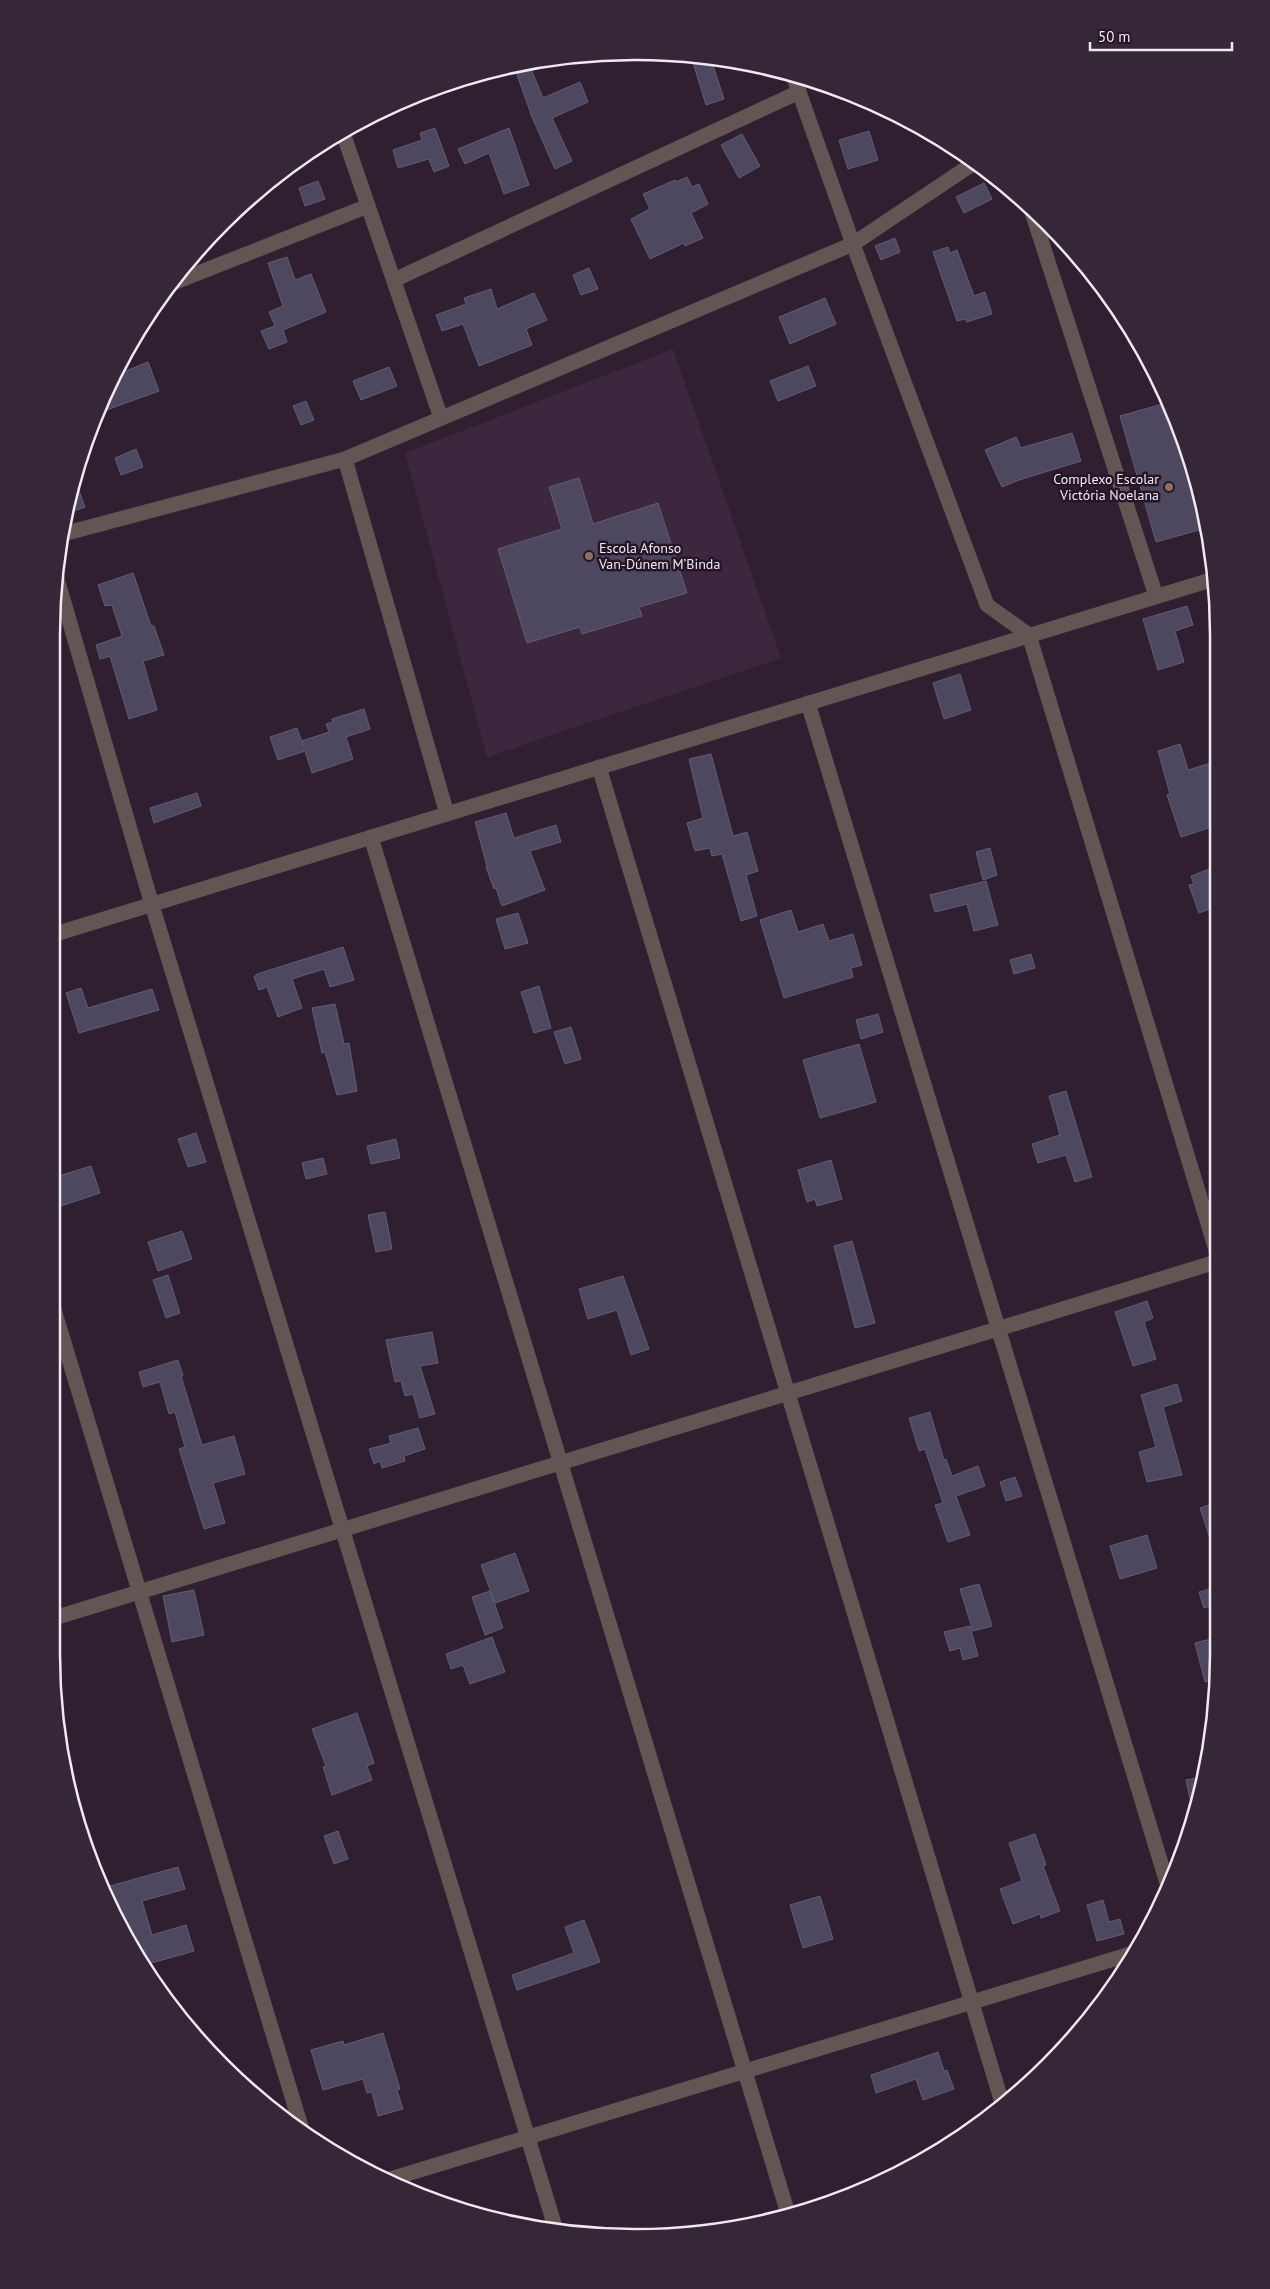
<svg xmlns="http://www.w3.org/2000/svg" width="1270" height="2289" viewBox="0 0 1270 2289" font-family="'PT Sans',sans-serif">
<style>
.built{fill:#3c273e}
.building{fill:#4d485f;stroke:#625d75}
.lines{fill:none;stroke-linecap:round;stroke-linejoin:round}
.minor{stroke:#625554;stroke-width:15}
.education-dot{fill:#8d6e63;stroke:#251627;stroke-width:2}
.labels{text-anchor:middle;stroke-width:5;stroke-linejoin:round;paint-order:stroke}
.poi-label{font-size:14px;fill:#f2e8f4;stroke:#251627;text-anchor:end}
.rim{fill:none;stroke:#f2e8f4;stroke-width:2.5}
</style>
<rect width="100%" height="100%" fill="#2f1f31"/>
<!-- built -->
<path class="built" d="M673,349L781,658L487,757L405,453Z"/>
<!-- building -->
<g class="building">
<path d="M691,56H710L724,99L706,105Z"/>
<path d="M529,64L543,98L580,82L588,102L552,118L572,161L555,169L532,117L514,66Z"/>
<path d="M435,128L449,166L434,172L429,159L398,168L393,150L422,140L420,133Z"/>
<path d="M509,128L529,185L504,194L489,153L465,164L458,149Z"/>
<path d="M869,131L878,160L848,169L839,140Z"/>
<path d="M742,134L760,166L739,178L721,145Z"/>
<path d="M687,177L692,187L699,184L708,204L691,213L703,238L685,246L684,243L650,259L631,219L650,209L643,194L675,180L676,182Z"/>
<path d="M318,181L325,199L305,206L299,188Z"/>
<path d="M984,183L992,199L964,213L956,197Z"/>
<path d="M895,238L900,252L881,260L875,246Z"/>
<path d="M948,247L950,253L957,250L974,296L985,292L992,314L967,322L965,319L957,321L933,252Z"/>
<path d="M287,257L295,280L311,274L326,312L283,330L287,342L269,349L261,331L275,326L269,312L283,306L268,263Z"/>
<path d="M589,268L598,289L581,295L573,275Z"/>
<path d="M491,289L497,309L534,293L547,320L526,329L532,345L479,366L463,324L442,331L436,315L466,304L464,298Z"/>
<path d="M825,298L836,324L790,344L779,317Z"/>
<path d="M148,362L159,391L101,412L116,375Z"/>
<path d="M808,366L816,386L778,401L770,381Z"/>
<path d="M389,367L397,386L361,400L353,381Z"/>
<path d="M306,401L314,420L301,425L293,406Z"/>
<path d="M1166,403L1188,447L1206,528L1156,542L1120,416Z"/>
<path d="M1072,433L1081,461L1019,480L1002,487L985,450L1016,437L1021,448Z"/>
<path d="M136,449L143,467L121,475L115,458Z"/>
<path d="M74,477L85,507L71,512L68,503Z"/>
<path d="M579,478L593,524L658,503L687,593L639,607L642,616L582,634L580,627L527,643L498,549L562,529L549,487Z"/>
<path d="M133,573L151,626H154L164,655L143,661L157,710L129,719L110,656L100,659L96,645L122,636L112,605L105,606L98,585Z"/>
<path d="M1187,606L1193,625L1175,631L1184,662L1158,670L1143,619Z"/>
<path d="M960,674L971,710L944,719L933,683Z"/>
<path d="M364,709L370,729L346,737L353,759L312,773L305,751L278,760L270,737L297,728L303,745L302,741L329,732L326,724L333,722L332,719Z"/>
<path d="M1180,744L1188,770L1214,762L1215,826L1181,837L1167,795L1170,794L1158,751Z"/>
<path d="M711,754L733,836L747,832L758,871L746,875L757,916L741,921L722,854L712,856L710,848L695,851L687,823L703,818L689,759Z"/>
<path d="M197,793L201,806L154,823L150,808Z"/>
<path d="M506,813L514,838L556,825L561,842L530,851L545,890L502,906L496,888L494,889L486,867L487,866L475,822Z"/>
<path d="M990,848L997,875L983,880L976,852Z"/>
<path d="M1215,867V907L1199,913L1189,885L1194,884L1191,876Z"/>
<path d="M986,881L998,925L974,931L967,904L935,912L930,895Z"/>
<path d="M791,910L798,932L823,924L829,941L853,934L862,965L851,968L853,977L784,998L760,920Z"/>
<path d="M518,913L528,943L505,949L496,919Z"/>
<path d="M343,947L354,980L330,987L324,969L292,979L302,1008L278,1017L267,987L259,990L254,977L257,974Z"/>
<path d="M1031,954L1035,968L1014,974L1010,960Z"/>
<path d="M539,986L551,1028L534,1033L521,992Z"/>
<path d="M81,988L88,1008L152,989L159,1010L79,1033L66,993Z"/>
<path d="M335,1004L344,1044L349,1043L357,1091L337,1095L325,1052L322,1053L312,1008Z"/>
<path d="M878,1014L883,1032L861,1039L856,1020Z"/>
<path d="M571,1027L581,1059L565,1064L554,1032Z"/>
<path d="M859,1044L876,1102L820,1118L803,1060Z"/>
<path d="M1066,1091L1092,1177L1075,1182L1066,1155L1038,1163L1032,1144L1060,1135L1049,1096Z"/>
<path d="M196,1133L206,1162L188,1167L178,1139Z"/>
<path d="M396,1139L400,1158L371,1164L367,1146Z"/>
<path d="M323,1158L327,1174L306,1179L302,1163Z"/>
<path d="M831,1160L842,1199L817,1206L815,1199L807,1202L798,1170Z"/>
<path d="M91,1166L100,1193L52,1209V1178Z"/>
<path d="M385,1212L392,1249L376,1252L368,1215Z"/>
<path d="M182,1231L192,1259L158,1271L148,1242Z"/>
<path d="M852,1241L875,1323L855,1328L834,1246Z"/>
<path d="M168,1275L180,1313L166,1318L153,1280Z"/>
<path d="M623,1276L649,1349L631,1355L617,1310L588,1319L579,1289Z"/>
<path d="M1147,1301L1153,1318L1144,1322L1156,1359L1133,1366L1115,1312Z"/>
<path d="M432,1332L438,1363L420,1366L435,1414L420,1418L413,1394L405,1396L401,1381L395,1382L386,1340Z"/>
<path d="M178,1360L183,1376H181L202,1445L234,1436L245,1474L213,1483L225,1523L204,1529L179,1449L185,1447L175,1412L169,1414L160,1382L143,1387L139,1372Z"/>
<path d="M1177,1384L1182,1401L1163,1407L1182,1475L1147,1482L1139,1452L1156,1447L1141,1395Z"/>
<path d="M930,1412L944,1460L946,1459L952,1476L978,1466L985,1486L956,1496L970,1535L948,1542L935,1505L943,1503L925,1449L919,1451L909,1418Z"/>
<path d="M418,1428L425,1449L404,1456L405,1461L382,1468L380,1461L374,1464L369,1449L391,1443L389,1436Z"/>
<path d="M1015,1477L1022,1496L1006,1501L1000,1482Z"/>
<path d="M1217,1502V1550H1214L1200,1508Z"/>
<path d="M1147,1535L1157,1568L1120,1579L1110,1546Z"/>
<path d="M515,1553L529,1591L495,1603L481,1565Z"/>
<path d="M979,1584L992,1626L973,1631L960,1589Z"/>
<path d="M1217,1587V1604L1204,1608L1199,1592Z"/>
<path d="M194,1590L204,1635L172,1642L163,1596Z"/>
<path d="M490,1591L503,1628L485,1635L472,1597Z"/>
<path d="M970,1626L978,1656L963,1660L960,1648L950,1651L944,1632Z"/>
<path d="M492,1637L505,1672L470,1684L463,1665L451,1669L446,1654Z"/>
<path d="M1215,1638L1217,1648V1679L1205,1682L1195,1643Z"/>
<path d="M357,1713L374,1763L367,1766L372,1780L332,1795L323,1767L326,1766L312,1729Z"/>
<path d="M1203,1777L1199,1805L1194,1818L1186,1780Z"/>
<path d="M338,1831L348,1859L334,1864L324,1836Z"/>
<path d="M1035,1834L1046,1865L1043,1866L1060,1911L1041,1918L1040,1914L1013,1924L1000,1889L1022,1881L1009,1843Z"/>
<path d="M178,1867L185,1889L142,1901L152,1935L186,1925L194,1951L148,1964L147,1960L140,1962L129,1946L103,1888Z"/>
<path d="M820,1896L833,1939L803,1948L790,1905Z"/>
<path d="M1103,1900L1109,1922L1120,1919L1124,1934L1097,1941L1087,1905Z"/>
<path d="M584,1920L600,1962L517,1990L512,1975L574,1953L565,1927Z"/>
<path d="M383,2033L400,2089L397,2090L403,2109L378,2116L372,2092L367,2093L363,2079L323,2090L311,2050L343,2041L344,2045Z"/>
<path d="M938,2052L944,2071L947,2070L954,2089L923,2100L916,2079L876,2093L871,2075Z"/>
</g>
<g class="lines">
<!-- minor -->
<g class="minor">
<path d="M793,75L853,244L987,605L1029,635L1216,1250"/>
<path d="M343,133L441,418"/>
<path d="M1031,209L1156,596"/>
<path d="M394,280L799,92"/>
<path d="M173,283L368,206"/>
<path d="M345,459L447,814"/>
<path d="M63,534L345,459L853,244L974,163"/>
<path d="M56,575L152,905L556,2230"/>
<path d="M808,703L1167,1883"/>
<path d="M599,767L1003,2106"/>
<path d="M371,837L789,2217"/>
<path d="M52,935L1214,579"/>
<path d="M52,1303L303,2133"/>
<path d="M51,1619L1216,1262"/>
<path d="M387,2180L1137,1952"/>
</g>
</g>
<!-- markers -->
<g class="education-dot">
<circle cx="1169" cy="487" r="5"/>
<circle cx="589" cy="556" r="5"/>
</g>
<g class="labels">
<!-- poi labels -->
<g class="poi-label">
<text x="1159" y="484">Complexo Escolar<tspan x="1159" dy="16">Victória Noelana</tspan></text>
<text x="599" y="553" text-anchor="start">Escola Afonso<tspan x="599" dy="16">Van-Dúnem M’Binda</tspan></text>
</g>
</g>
<!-- crop -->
<path d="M0 0H1270V2289H0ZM635 60H635A575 575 0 0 1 1210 635V1654A575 575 0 0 1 635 2229H635A575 575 0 0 1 60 1654V635A575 575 0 0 1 635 60Z" fill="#352737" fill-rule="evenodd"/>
<path class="rim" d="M635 60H635A575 575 0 0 1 1210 635V1654A575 575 0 0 1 635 2229H635A575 575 0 0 1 60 1654V635A575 575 0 0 1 635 60Z"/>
<!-- scale -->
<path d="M1090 42v8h142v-8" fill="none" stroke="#f2e8f4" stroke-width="2.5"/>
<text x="1098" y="42" font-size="15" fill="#f2e8f4" stroke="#251627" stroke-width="4" paint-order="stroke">50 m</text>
</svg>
